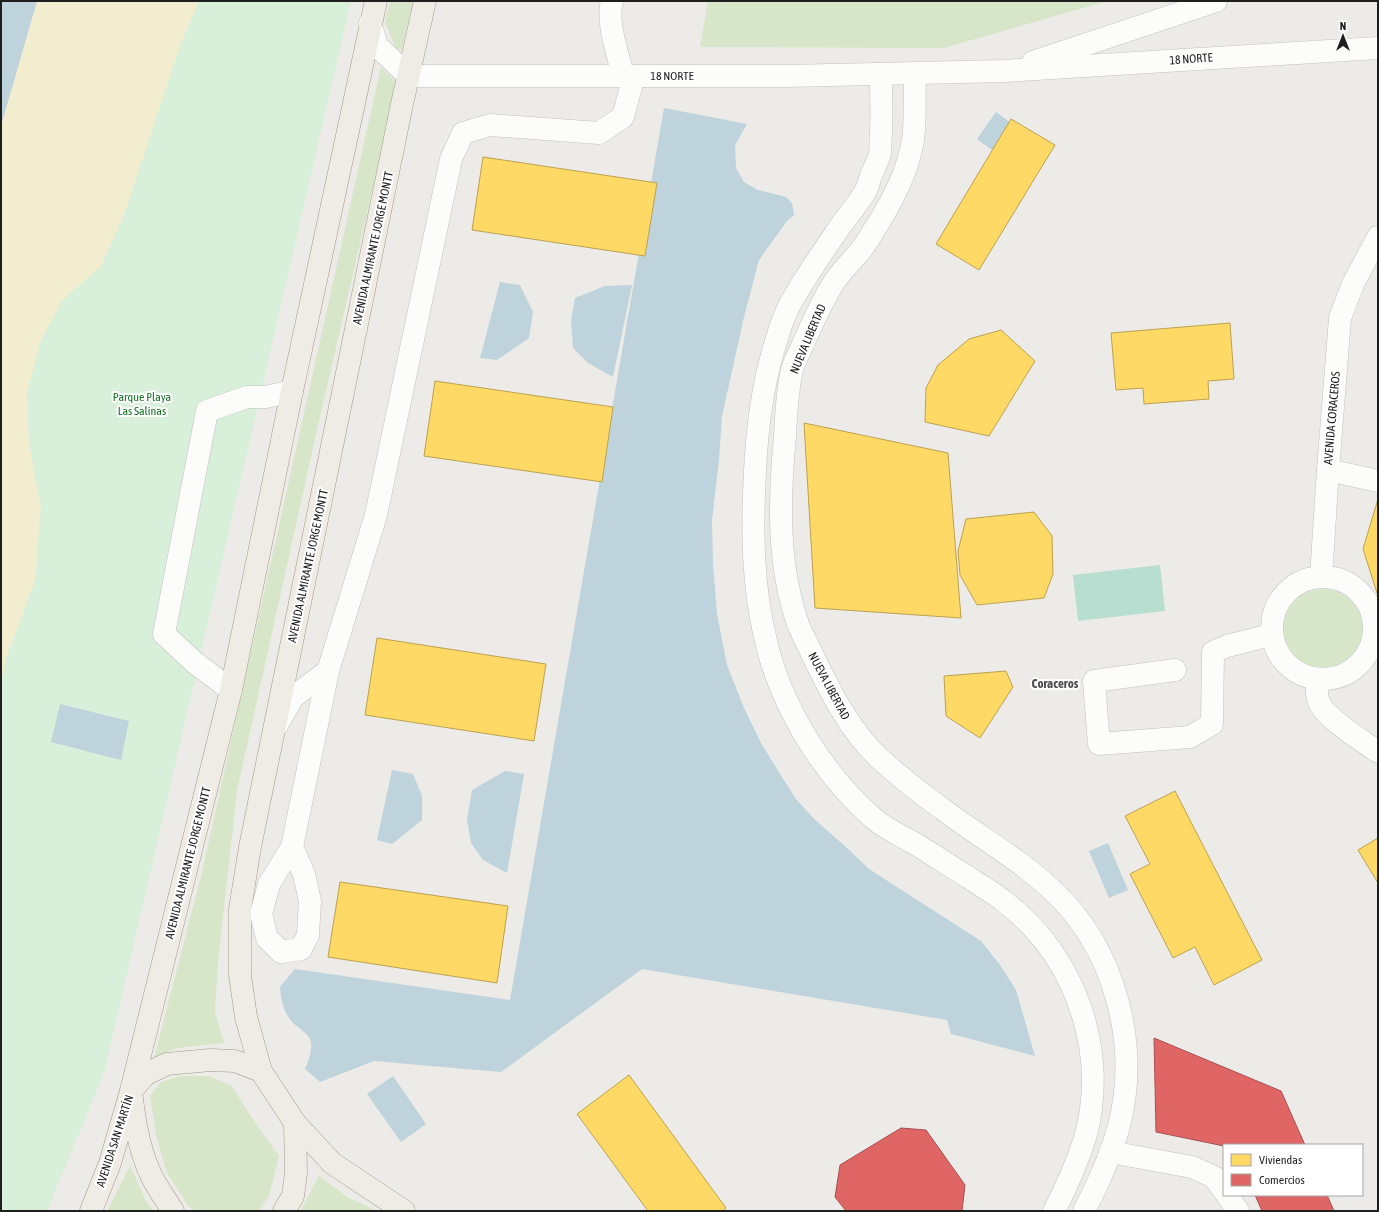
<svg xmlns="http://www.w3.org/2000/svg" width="1379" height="1212" viewBox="0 0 1379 1212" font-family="'Asap Condensed',sans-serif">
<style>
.grass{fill:#d7e6c9}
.sand{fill:#f2edcf}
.park{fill:#d8efd9}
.pitch{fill:#b7ded0}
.water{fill:#bed3db}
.homes{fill:#ffd966;stroke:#bca150}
.shops{fill:#e06666;stroke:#a65050}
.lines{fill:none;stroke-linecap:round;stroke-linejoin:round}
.minor-casing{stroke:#c2c1bf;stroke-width:23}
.major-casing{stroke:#a09986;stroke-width:23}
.minor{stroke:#fcfcfb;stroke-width:22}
.major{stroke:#efece5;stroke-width:22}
.labels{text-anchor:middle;stroke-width:4;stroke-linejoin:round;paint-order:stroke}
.street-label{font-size:12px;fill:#1e1e1e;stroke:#fff}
.park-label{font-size:12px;fill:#187026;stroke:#fff}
.neighbourhood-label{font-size:13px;font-weight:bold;fill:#515151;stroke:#fff}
</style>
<rect width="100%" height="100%" fill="#ecebe7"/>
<!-- grass -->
<g class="grass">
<path d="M390,1H413L402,49H396L385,22Z"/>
<path d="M708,1H1107L944,48L700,47Z"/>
<path d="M381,67L397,83L317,430L237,791L218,961L215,1012L224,1043L177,1048L154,1058L202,872Z"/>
<circle cx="1323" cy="629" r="40"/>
<path d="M180,1076H209L232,1086L246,1109L279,1156L269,1196L258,1211H194L188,1206L166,1171L156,1135L150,1096L161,1082Z"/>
<path d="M130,1166L147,1203L154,1211H107Z"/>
<path d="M319,1176L349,1198L377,1211H300Z"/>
</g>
<!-- sand -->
<path class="sand" d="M37,1H199L180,46L123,218L101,266L62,301L27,394L29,443L41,508L35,581L7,656L1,680V126Z"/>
<!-- park -->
<path class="park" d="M199,1H351L104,1073L47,1211H1V680L7,656L35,581L41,508L29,443L27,394L40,342L62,301L101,266L123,218L180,46Z"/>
<!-- pitch -->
<path class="pitch" d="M1160,565L1165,611L1078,621L1073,575Z"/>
<!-- water -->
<g class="water">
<path d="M1,1H37L1,126Z"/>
<path d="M664,108L747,124L735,145L736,168L744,182L758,190L786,197L792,203L794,215L787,221L759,260L744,317L722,416L719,460L712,520L713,564L717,614L727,665L744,708L761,743L780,774L796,799L814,819L846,847L869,869L981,941L1000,965L1016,990L1035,1056L951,1034L947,1020L642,969L501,1072L374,1061L320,1082L305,1069C309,1060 315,1045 308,1036C304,1031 297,1027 292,1022C283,1011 281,1000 280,987L295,969L510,1000Z"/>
<path d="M996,112L1011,123L992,150L977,139Z"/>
<path d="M500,282L520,285L533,312L529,338L497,360L480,358Z"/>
<path d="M632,285L613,377L588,363L573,348L571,320L575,298L605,286Z"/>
<path d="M60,704L129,721L121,760L51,742Z"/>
<path d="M392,770L413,774L422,796V820L392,844L377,840Z"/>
<path d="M505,771L524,774L507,873L483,860L471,843L467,819L472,790Z"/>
<path d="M1108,843L1128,890L1109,898L1089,851Z"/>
<path d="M393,1076L426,1124L401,1142L367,1094Z"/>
</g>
<!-- homes -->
<g class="homes">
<path d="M1011,119L1055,145L979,270L936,244Z"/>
<path d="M483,157L657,183L645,256L472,230Z"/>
<path d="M1230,323L1234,379L1208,381L1209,399L1144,404L1143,388L1116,390L1111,333Z"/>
<path d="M1001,330L1035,361L989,436L925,422L926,388L938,365L969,339Z"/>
<path d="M435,381L613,407L602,482L424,456Z"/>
<path d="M804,423L948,453L961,618L815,608Z"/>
<path d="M1378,499V596L1363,549Z"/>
<path d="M1034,512L1052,536L1053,574L1044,598L977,605L960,575L958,551L966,519Z"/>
<path d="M377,638L546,664L534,741L365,715Z"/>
<path d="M1006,671L1013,687L980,738L946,716L944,676Z"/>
<path d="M1175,791L1262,960L1214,985L1195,947L1173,958L1130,874L1150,864L1125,816Z"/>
<path d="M1378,838V883L1358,850Z"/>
<path d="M340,882L508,906L497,983L328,957Z"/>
<path d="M629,1075L726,1208L722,1211H648L577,1114Z"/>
</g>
<!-- shops -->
<g class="shops">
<path d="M1154,1038L1281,1091L1305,1145L1224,1146L1156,1132Z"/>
<path d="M901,1128L926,1130L965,1185L962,1211H846L835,1197L840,1165Z"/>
<path d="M1255,1195H1327L1334,1211H1262Z"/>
</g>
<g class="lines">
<!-- minor casing -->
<g class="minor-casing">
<g id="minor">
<path d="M612,1C606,21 618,55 623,75"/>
<path d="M370,23L377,46L409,76H787L1004,71L1378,48"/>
<path d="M1033,62L1216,1"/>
<path d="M881,74C881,94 882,114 881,133C880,140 881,147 880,153C879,159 875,166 873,171C870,177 869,184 866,190C859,203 848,215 839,228C824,250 806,276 793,299C784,314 779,331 774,348C762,388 757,429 755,471C752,528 752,585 766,641C781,707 823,774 873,818C884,828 900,835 912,842C931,853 950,866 968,877C981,886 994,893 1006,903C1076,957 1109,1053 1085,1138C1077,1163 1066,1188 1054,1211"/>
<path d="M915,74C914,95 916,118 913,140C908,171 894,197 878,224C873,231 869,239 864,246C854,260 839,272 831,287C820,306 811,326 802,346C799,354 794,362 792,370C787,391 786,415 785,436C779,499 777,563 798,624C802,635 808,644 812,654C830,691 849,730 880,759C899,776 920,793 941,808C978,836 1018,858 1052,890C1115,948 1140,1044 1119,1126C1111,1155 1098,1184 1084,1211"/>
<path d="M1328,470L1378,481"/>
<circle cx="1323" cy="628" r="51"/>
<path d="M1321,577L1328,470L1340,318L1353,284L1378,237"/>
<path d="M1175,670L1094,681L1099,744L1190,737L1212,724L1213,652L1227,646L1271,635"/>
<path d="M1317,680C1317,686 1316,693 1318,699C1321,716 1363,741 1378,752"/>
<path d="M231,690L194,662L164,634L207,411L247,397H266L292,391"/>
<path d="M277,725L293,697L328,671L376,515L451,159L463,133L490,125L599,133L623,117L634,76"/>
<path d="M292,847L304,874L310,901L308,935L301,949L281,952L267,938L261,914L269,884L292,847L328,671"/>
<path d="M1110,1152L1192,1167L1214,1177L1224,1191"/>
<path d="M1227,1195L1238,1211"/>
</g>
</g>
<!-- major casing -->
<g class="major-casing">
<g id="major">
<path d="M131,1091L146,1074L167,1064L210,1060L235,1061L261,1071"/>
<path d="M132,1099C135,1125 140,1153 152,1177C158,1189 166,1200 173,1211"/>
<path d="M91,1211L110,1163L131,1091L231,690L292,391L376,1"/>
<path d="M284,1211L293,1196L296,1173L295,1123"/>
<path d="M404,1211L332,1163L295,1123L261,1071L246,1017L240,975V909L250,847L402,104L425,1"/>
</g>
</g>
<!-- minor -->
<use href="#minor" class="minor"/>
<!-- major -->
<use href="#major" class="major"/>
</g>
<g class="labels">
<!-- street labels -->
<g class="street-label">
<text transform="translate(1191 59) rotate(-4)" y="4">18 NORTE</text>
<text x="672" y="80">18 NORTE</text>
<text transform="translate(373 248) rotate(-78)" y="4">AVENIDA ALMIRANTE JORGE MONTT</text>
<text transform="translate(808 339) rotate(-67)" y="4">NUEVA LIBERTAD</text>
<text transform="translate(1332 418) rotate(-85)" y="4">AVENIDA CORACEROS</text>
<text transform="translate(308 566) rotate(-78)" y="4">AVENIDA ALMIRANTE JORGE MONTT</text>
<text transform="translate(829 686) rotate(62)" y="4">NUEVA LIBERTAD</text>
<text transform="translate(188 863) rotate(-76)" y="4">AVENIDA ALMIRANTE JORGE MONTT</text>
<text transform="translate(115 1141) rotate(-72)" y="4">AVENIDA SAN MARTÍN</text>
</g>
<!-- park labels -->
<g class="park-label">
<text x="142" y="401">Parque Playa<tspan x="142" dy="14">Las Salinas</tspan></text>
</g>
<!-- neighbourhood labels -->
<g class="neighbourhood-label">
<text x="1055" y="688">Coraceros</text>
</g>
</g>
<!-- border -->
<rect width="1379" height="1212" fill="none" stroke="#1e1e1e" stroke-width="4"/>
<!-- legend -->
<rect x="1223" y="1144" width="140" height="52" fill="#ffffff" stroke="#a5a5a5"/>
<rect x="1231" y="1154" width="20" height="12" fill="#ffd966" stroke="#a5a5a5"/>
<text x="1259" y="1164" font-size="12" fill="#1e1e1e">Viviendas</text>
<rect x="1231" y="1174" width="20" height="12" fill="#e06666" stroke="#a5a5a5"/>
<text x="1259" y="1184" font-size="12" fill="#1e1e1e">Comercios</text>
<!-- north arrow -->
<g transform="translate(1343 36)" stroke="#ffffff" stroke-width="3" paint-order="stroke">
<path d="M0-3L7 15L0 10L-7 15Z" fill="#1e1e1e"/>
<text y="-6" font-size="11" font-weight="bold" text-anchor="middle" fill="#1e1e1e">N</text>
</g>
</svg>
